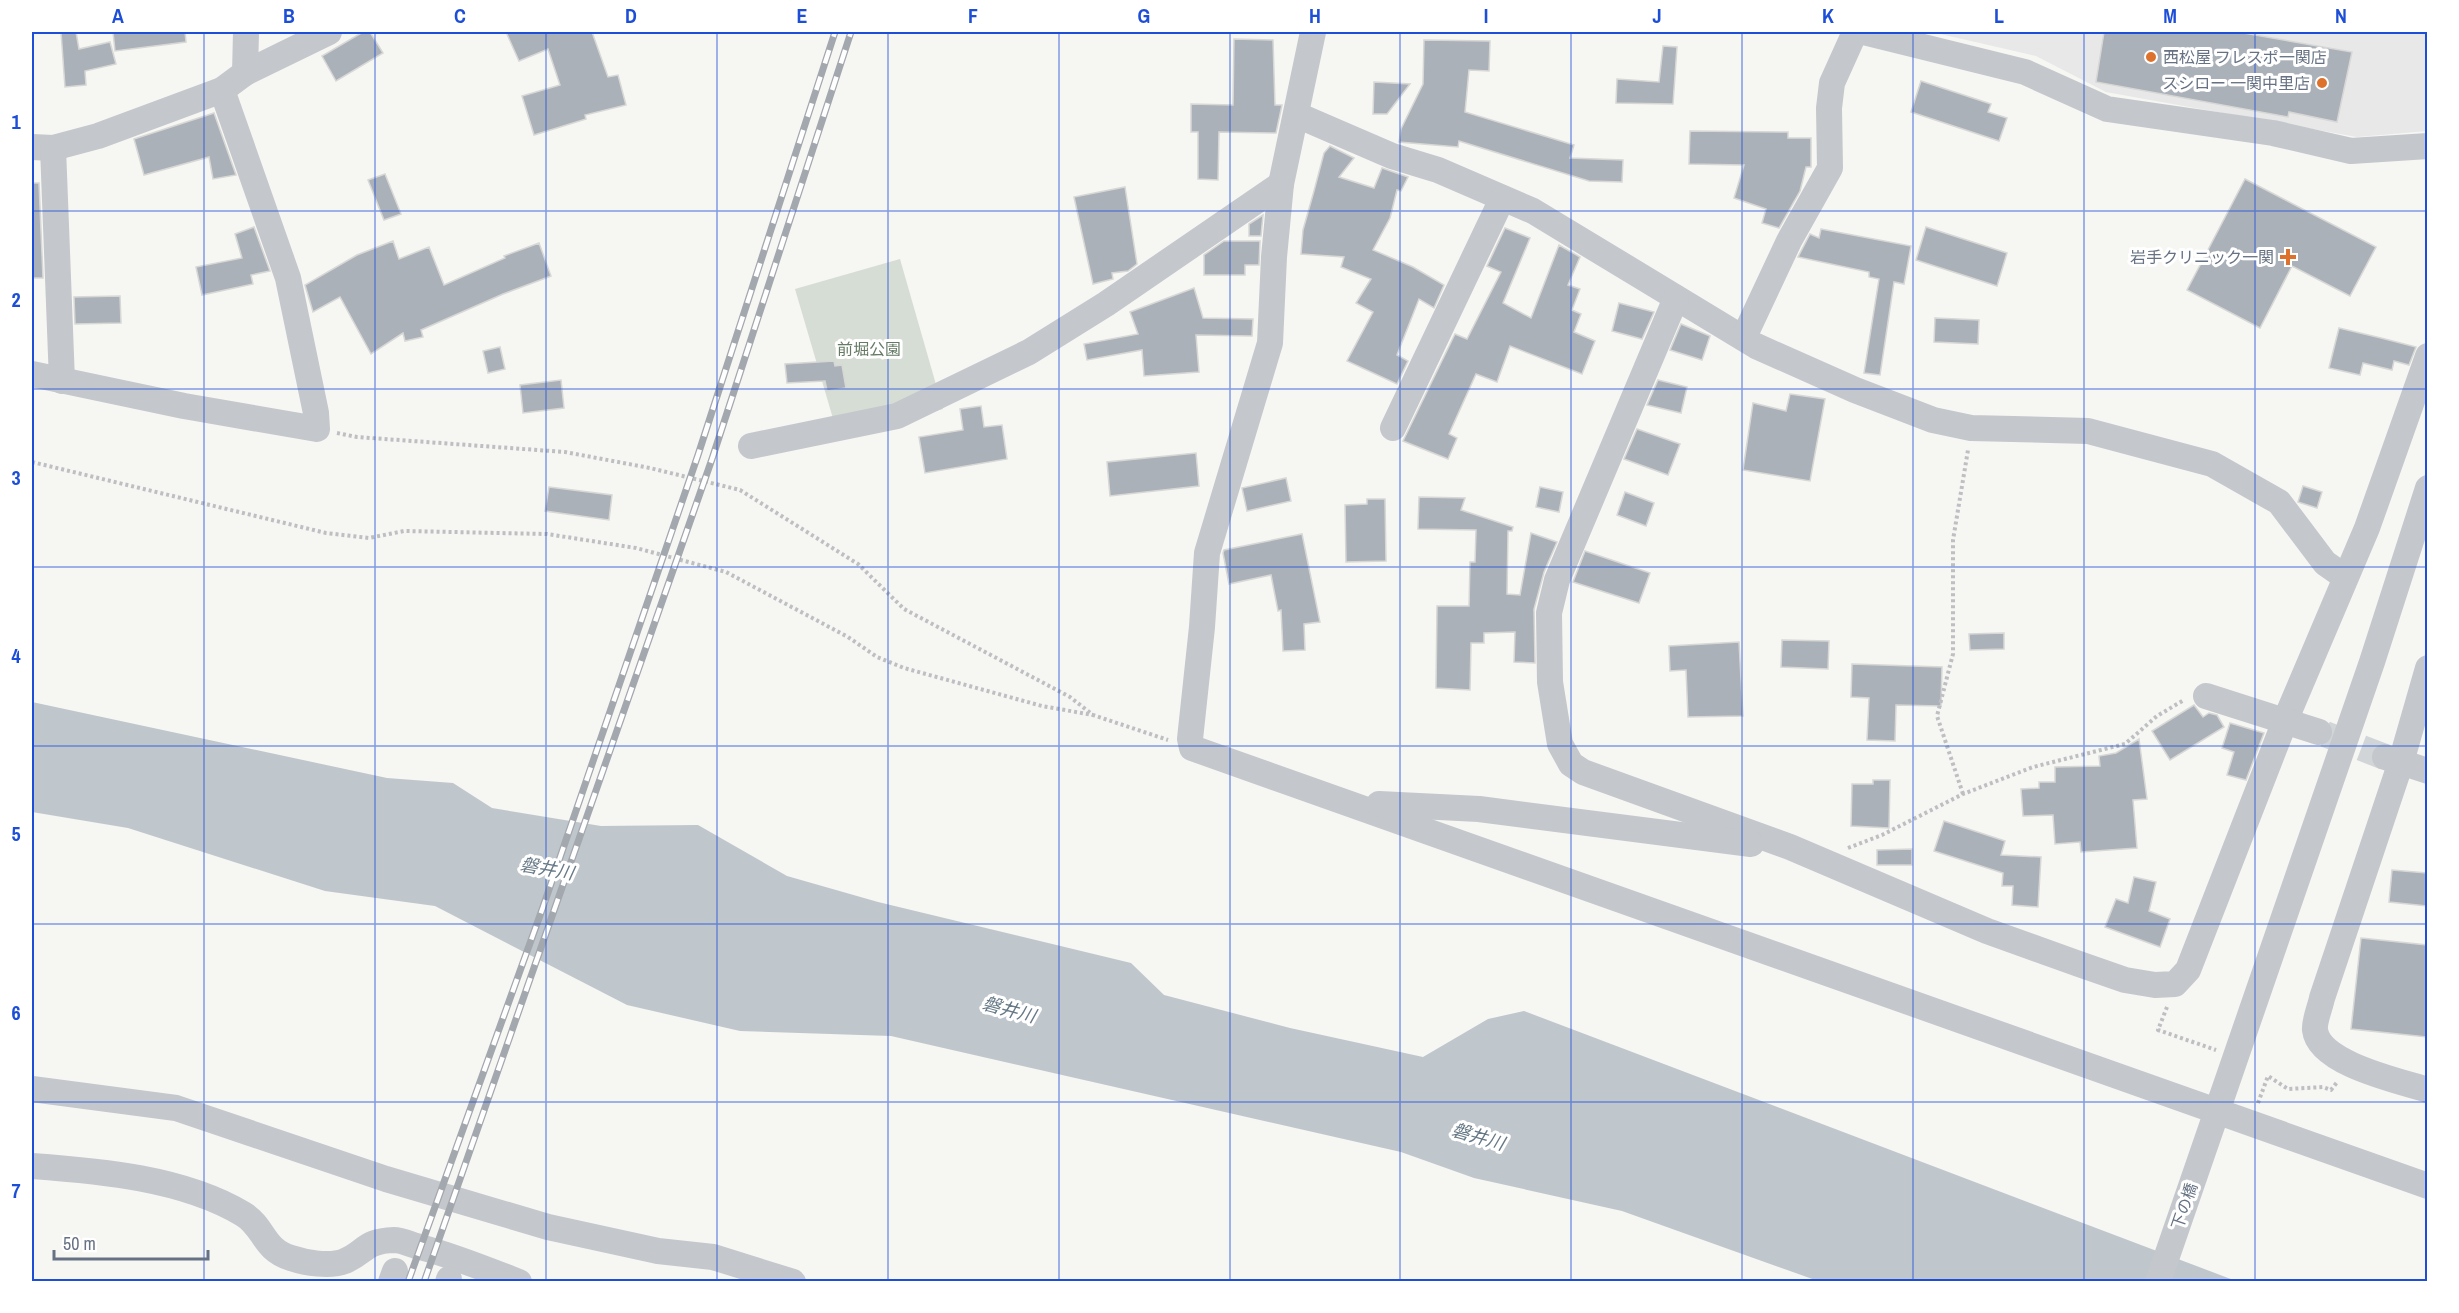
<svg xmlns="http://www.w3.org/2000/svg" width="2459" height="1313" viewBox="0 0 2459 1313" font-family="'Archivo Narrow','Noto Sans JP',sans-serif">
<style>
.built{fill:#e7e8e7}
.green{fill:#d6ddd4}
.water{fill:#bfc6cc}
.building{fill:#abb1b8;stroke:#d7d8d6;stroke-width:1.5}
.lines{fill:none;stroke-linecap:round;stroke-linejoin:round}
.minor-tunnel{stroke:#d2d5d7;stroke-width:26;stroke-dasharray:26 13;stroke-linecap:butt}
.path{stroke:#bebfc2;stroke-width:4;stroke-dasharray:3 3;stroke-linecap:butt}
.minor{stroke:#c4c7cb;stroke-width:26}
.rail-casing{stroke:#a3a7ae;stroke-width:7}
.rail{stroke:#fff;stroke-width:4.5;stroke-dasharray:14;stroke-linecap:butt}
.grid{fill:none;stroke:#1d4ed8;stroke-width:1.5;stroke-opacity:0.55}
.poi-dot{fill:#dd722d;stroke:#fff;stroke-width:2}
.labels{text-anchor:middle;stroke-width:6;stroke-linejoin:round;paint-order:stroke}
.poi-label{font-size:16px;fill:#667283;stroke:#fff;text-anchor:end}
.park-label{font-size:16px;fill:#667b65;stroke:#fff}
.street-label{font-size:16px;fill:#667283;stroke:#fff}
.water-label{font-size:18px;font-style:italic;fill:#677986;stroke:#fff}
.neatline{fill:none;stroke:#1d4ed8;stroke-width:2}
.grid-label{font-size:20px;text-anchor:middle;font-weight:bold;fill:#1d4ed8}
</style>
<rect width="100%" height="100%" fill="#f6f6f3"/>
<!-- built -->
<path class="built" d="M1932,32H2427V131L2357,137L2106,92L2036,56Z"/>
<!-- green -->
<path class="green" d="M900,259L943,409L839,439L795,289Z"/>
<!-- water -->
<path class="water" d="M32,702L387,778L453,783L492,808L601,826L698,825L787,876L878,902L1131,963L1164,995L1290,1028L1423,1057L1488,1019L1524,1011L2236,1281H1818L1622,1211L1474,1178L1401,1152L891,1036L740,1031L627,1005L435,906L325,891L128,828L32,812Z"/>
<!-- building -->
<g class="building">
<path d="M61,32H76L79,49L110,42L116,64L85,71L86,85L65,87Z"/>
<path d="M113,32H185L186,42L115,51Z"/>
<path d="M363,32H370L383,53L336,81L322,56Z"/>
<path d="M506,32H592L608,77L618,75L626,105L585,115L586,119L534,135L522,96L560,85L548,49L519,61Z"/>
<path d="M2104,32H2238L2352,52L2337,122L2289,112L2288,117L2096,82Z"/>
<path d="M1234,39L1273,40L1275,105H1282L1276,133L1219,132L1218,180L1198,179V132H1191V104L1233,105Z"/>
<path d="M1424,40L1490,41L1489,71L1469,70L1465,112L1574,145L1570,158L1623,160L1622,182L1589,181L1459,141L1458,147L1399,142L1401,129L1423,84Z"/>
<path d="M1663,46L1677,47L1673,104L1616,103L1617,79L1659,82Z"/>
<path d="M1921,81L1991,104L1988,112L2007,118L1999,141L1911,112Z"/>
<path d="M1374,82L1410,84L1387,114H1373Z"/>
<path d="M214,113L236,175L213,179L209,157L144,175L134,139Z"/>
<path d="M1690,131L1788,132V138H1811V167H1806L1800,191L1779,228L1762,223L1766,209L1734,198L1744,165L1689,164Z"/>
<path d="M1330,146L1354,158L1339,177L1374,188L1382,168L1408,177L1401,191L1397,190L1390,218L1373,250L1413,267L1444,285L1434,308L1419,299L1397,355L1408,361L1397,384L1347,361L1373,312L1356,303L1371,279L1341,267L1344,257L1301,254L1303,230L1314,191L1324,153Z"/>
<path d="M385,174L401,214L384,220L368,180Z"/>
<path d="M2245,179L2376,247L2350,296L2292,266L2260,328L2187,290Z"/>
<path d="M32,183H39L43,278H32Z"/>
<path d="M1125,187L1137,264L1128,271L1112,273L1113,279L1093,284L1074,197Z"/>
<path d="M1263,215L1261,236H1249V224Z"/>
<path d="M254,227L270,271L251,275L253,284L202,295L196,267L242,258L235,234Z"/>
<path d="M1926,227L2007,253L1997,286L1916,260Z"/>
<path d="M1505,228L1530,238L1503,303L1531,318L1559,245L1580,257L1568,285L1580,289L1572,310L1581,314L1574,332L1595,341L1582,374L1510,346L1497,382L1476,374L1449,434L1457,438L1448,459L1403,441L1455,334L1467,339L1501,272L1487,266Z"/>
<path d="M1821,229L1911,246L1904,284L1894,282L1880,375L1864,373L1879,279L1869,277V272L1798,257L1810,234L1819,238Z"/>
<path d="M393,241L399,259L429,247L444,285L505,258L504,256L539,243L551,276L503,294L421,330L423,337L405,341L403,333L371,354L340,297L313,312L305,285L357,255Z"/>
<path d="M1224,241H1260L1259,265H1245V275H1204V255Z"/>
<path d="M1194,288L1203,318L1253,319L1252,336L1196,335L1199,372L1144,376L1142,350L1087,360L1084,344L1138,334L1130,312Z"/>
<path d="M120,296L121,323L75,324L74,297Z"/>
<path d="M1619,303L1654,312L1642,339L1612,331Z"/>
<path d="M1935,318L1979,320L1978,344L1934,342Z"/>
<path d="M1681,324L1710,336L1702,360L1670,350Z"/>
<path d="M2339,328L2381,338L2416,347L2409,365L2394,361L2392,370L2363,363L2360,375L2329,368Z"/>
<path d="M500,347L505,369L488,373L483,351Z"/>
<path d="M834,361L835,366L842,365L846,388L827,391L825,381L787,383L785,364Z"/>
<path d="M561,380L564,408L523,413L520,385Z"/>
<path d="M1658,380L1687,387L1681,413L1647,405Z"/>
<path d="M1790,394L1825,399L1810,481L1743,470L1753,403L1786,411Z"/>
<path d="M981,406L984,427L1002,425L1007,459L925,473L919,437L963,430L960,409Z"/>
<path d="M1637,429L1680,444L1668,475L1624,459Z"/>
<path d="M1196,453L1199,486L1110,496L1107,462Z"/>
<path d="M1286,478L1291,501L1247,511L1242,488Z"/>
<path d="M2303,486L2322,492L2317,508L2298,502Z"/>
<path d="M549,487L612,495L609,520L545,511Z"/>
<path d="M1540,487L1563,492L1559,512L1536,507Z"/>
<path d="M1625,492L1654,503L1646,526L1617,515Z"/>
<path d="M1419,497L1465,498L1461,510L1513,527L1512,531H1508L1507,594L1520,595L1531,533L1557,542L1544,572L1534,609L1535,663L1514,662L1515,632L1484,633V643H1471L1470,690L1436,688L1437,606H1469L1470,562H1475L1476,530L1418,529Z"/>
<path d="M1367,499H1385L1386,561L1346,562L1345,505L1367,504Z"/>
<path d="M1302,534L1320,622L1304,624L1305,650L1283,651L1281,610L1278,611L1271,575L1229,584L1223,553L1224,550Z"/>
<path d="M1585,551L1650,573L1639,603L1573,582Z"/>
<path d="M2004,633V649L1970,650L1969,634Z"/>
<path d="M1782,640L1829,641L1828,669L1781,667Z"/>
<path d="M1739,642L1743,716L1688,717L1686,670L1670,671L1669,646Z"/>
<path d="M1852,664L1942,667L1941,706L1896,705L1895,741L1867,740L1869,698L1851,697Z"/>
<path d="M2194,705L2203,717L2209,713L2217,715L2224,727L2170,760L2152,731Z"/>
<path d="M2230,723L2264,733L2246,780L2227,775L2234,752L2222,748Z"/>
<path d="M2139,739L2147,799L2133,800L2137,848L2081,852L2080,842L2055,844L2053,815L2023,816L2021,789L2039,788V782H2055V767L2100,766L2099,756L2116,753Z"/>
<path d="M1873,780H1890L1889,828L1851,826L1852,784H1873Z"/>
<path d="M1944,821L2005,841L2001,855L2041,857L2038,907L2012,905L2013,886H2002L2003,873L1934,851Z"/>
<path d="M1912,849V865H1877V850Z"/>
<path d="M2392,870L2427,873V906L2389,902Z"/>
<path d="M2134,877L2156,882L2149,911L2170,919L2160,947L2105,927L2116,899L2128,903Z"/>
<path d="M2361,938L2427,945V1037L2351,1029Z"/>
</g>
<g class="lines">
<!-- minor-tunnel -->
<path class="minor-tunnel" d="M2325,734L2385,757"/>
<!-- path -->
<g class="path">
<path d="M337,433L357,437L565,452L650,468L740,490L858,564L904,609L1070,697L1093,715L1168,740"/>
<path d="M32,462L326,533L369,538L404,531L547,534L636,548L726,572L848,637L877,657L904,668L1042,706L1093,715"/>
<path d="M1963,794L1937,716L1953,654V540L1968,450"/>
<path d="M1848,848L1882,835L1963,794L2033,767L2125,744L2157,716L2184,700"/>
<path d="M2167,1007L2158,1030L2216,1050"/>
<path d="M2258,1103L2268,1076L2288,1089L2323,1087L2331,1090L2338,1081"/>
</g>
<!-- minor -->
<g class="minor">
<path d="M1313,32L1281,184L1274,257L1270,343L1207,553L1202,627L1190,739L1192,748L2428,1186"/>
<path d="M1863,32L2025,72L2107,109L2273,133L2351,151L2428,146"/>
<path d="M245,73L246,32"/>
<path d="M1297,115L1392,156L1438,170L1533,211L1756,346L1855,390L1933,420L1971,428L2088,431L2212,464L2279,502L2325,563L2345,577"/>
<path d="M32,147L53,148L98,136L222,90L245,73L329,32"/>
<path d="M53,148L62,381"/>
<path d="M1676,298L1557,580L1549,613L1550,682L1560,744L1571,764L1583,772L1790,847L1987,931L2079,964L2125,980L2155,985L2175,984L2188,970L2285,721L2367,528L2428,356"/>
<path d="M1744,337L1789,241L1830,168L1829,108L1832,83L1855,32"/>
<path d="M32,374L184,406L317,429L316,413L288,278L222,90"/>
<path d="M1393,428L1502,199"/>
<path d="M751,446L897,416L1029,352L1106,304L1281,184"/>
<path d="M2428,668L2401,762L2322,998C2320,1008 2314,1021 2315,1030C2319,1064 2400,1081 2428,1090"/>
<path d="M2206,696L2319,732"/>
<path d="M2385,757L2428,771"/>
<path d="M1379,804L1479,809L1751,844"/>
<path d="M32,1089L176,1108L386,1179L548,1227L658,1251L713,1257L793,1282"/>
<path d="M32,1166C100,1171 183,1178 243,1214C265,1227 262,1249 291,1258C306,1263 330,1267 345,1261C366,1252 364,1241 394,1240C402,1240 412,1245 420,1247C454,1256 486,1269 519,1282"/>
<path d="M391,1282L395,1271"/>
<path d="M448,1282L449,1279"/>
<path d="M2158,1282L2372,662L2428,488"/>
</g>
<!-- rail casing -->
<g class="rail-casing">
<g id="rail">
<path d="M408,1282L543,907L698,455L835,32"/>
<path d="M424,1282L712,459L851,32"/>
</g>
</g>
<!-- rail -->
<use href="#rail" class="rail"/>
</g>
<!-- grid -->
<path class="grid" d="M204,32V1282M375,32V1282M546,32V1282M717,32V1282M888,32V1282M1059,32V1282M1230,32V1282M1400,32V1282M1571,32V1282M1742,32V1282M1913,32V1282M2084,32V1282M2255,32V1282M32,211H2428M32,389H2428M32,567H2428M32,746H2428M32,924H2428M32,1102H2428"/>
<!-- markers -->
<g class="poi-dot">
<circle cx="2151" cy="57" r="6"/>
<circle cx="2322" cy="83" r="6"/>
<path d="M2285 248h6v6h6v6h-6v6h-6v-6h-6v-6h6z"/>
</g>
<g class="labels">
<!-- poi labels -->
<g class="poi-label">
<text x="2163" y="63" text-anchor="start">西松屋 フレスポ一関店</text>
<text x="2310" y="89">スシロー 一関中里店</text>
<text x="2274" y="263">岩手クリニック一関</text>
</g>
<!-- park labels -->
<g class="park-label">
<text x="869" y="355">前堀公園</text>
</g>
<!-- street labels -->
<g class="street-label">
<text transform="translate(2184 1206) rotate(-71)" y="6">下の橋</text>
</g>
<!-- water labels -->
<g class="water-label">
<text transform="translate(547 869) rotate(10)" y="6">磐井川</text>
<text transform="translate(1009 1010) rotate(15)" y="6">磐井川</text>
<text transform="translate(1478 1137) rotate(16)" y="6">磐井川</text>
</g>
</g>
<!-- border -->
<rect width="2459" height="1313" fill="none" stroke="#ffffff" stroke-width="66"/>
<!-- scale -->
<path d="M54 1250v9h154v-9" fill="none" stroke="#667283" stroke-width="3"/>
<text x="63" y="1250" font-size="18" fill="#667283" stroke="#ffffff" stroke-width="4.5" paint-order="stroke">50 m</text>
<rect x="33" y="33" width="2393" height="1247" class="neatline"/>
<g class="grid-label">
<text x="118" y="23">A</text>
<text x="289" y="23">B</text>
<text x="460" y="23">C</text>
<text x="631" y="23">D</text>
<text x="802" y="23">E</text>
<text x="973" y="23">F</text>
<text x="1144" y="23">G</text>
<text x="1315" y="23">H</text>
<text x="1486" y="23">I</text>
<text x="1657" y="23">J</text>
<text x="1828" y="23">K</text>
<text x="1999" y="23">L</text>
<text x="2170" y="23">M</text>
<text x="2341" y="23">N</text>
<text x="16" y="129">1</text>
<text x="16" y="307">2</text>
<text x="16" y="485">3</text>
<text x="16" y="663">4</text>
<text x="16" y="841">5</text>
<text x="16" y="1020">6</text>
<text x="16" y="1198">7</text>
</g>
</svg>
